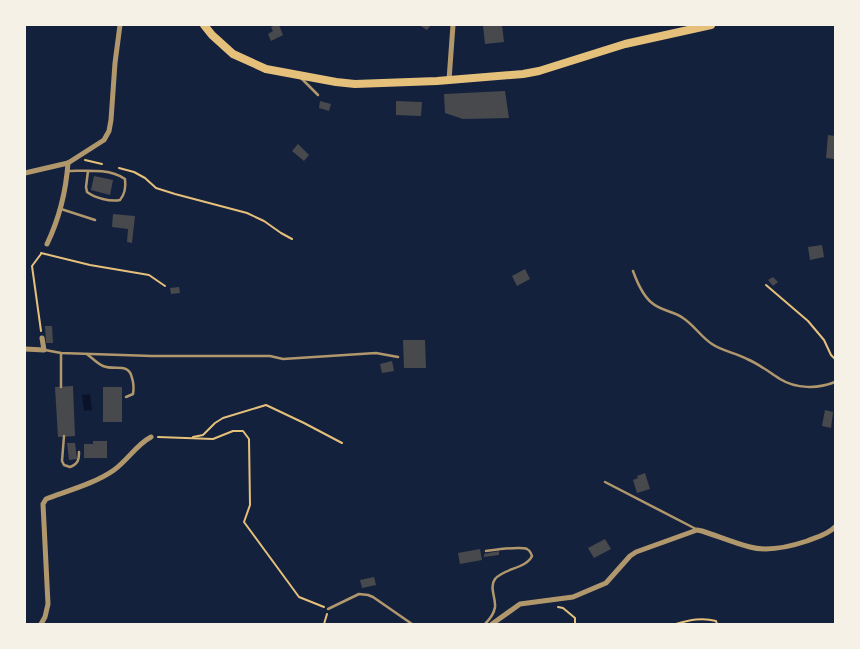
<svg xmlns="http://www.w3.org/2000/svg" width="860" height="649" viewBox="0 0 860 649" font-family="Ubuntu,sans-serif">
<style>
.water{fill:#0b132b}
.building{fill:#48494c}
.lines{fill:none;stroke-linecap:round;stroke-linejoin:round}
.path{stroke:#e5c07b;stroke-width:2}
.service{stroke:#b1986c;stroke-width:2.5}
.minor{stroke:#b1986c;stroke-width:5}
.secondary{stroke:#e5c07b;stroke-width:8}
</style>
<rect width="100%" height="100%" fill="#14213d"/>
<!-- water -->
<path class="water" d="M90,394L92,410L84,411L82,395Z"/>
<!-- building -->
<g class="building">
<path d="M275,25H279L283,35L271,41L268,34L273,31L271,27Z"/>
<path d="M419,25H431L427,30Z"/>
<path d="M483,25H502L504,42L485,44Z"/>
<path d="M505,91L509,118L463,119L445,113L444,94Z"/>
<path d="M320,101L331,104L329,111L319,108Z"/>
<path d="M396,101L422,102L421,116L396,115Z"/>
<path d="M828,135L835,136L834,159L826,158Z"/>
<path d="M298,144L309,155L304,161L292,151Z"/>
<path d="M94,176L113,180L110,195L91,190Z"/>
<path d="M113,214L135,216L132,243L127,242L128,229L112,227Z"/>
<path d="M822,245L824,257L810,260L808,247Z"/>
<path d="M525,269L530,279L517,286L512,276Z"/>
<path d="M773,277L778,282L773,286L768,280Z"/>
<path d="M179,287L180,293L171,294L170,288Z"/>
<path d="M45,326H52L53,343H46Z"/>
<path d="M403,340H425L426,368H404Z"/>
<path d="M392,361L394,371L382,373L380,364Z"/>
<path d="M73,386L75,436L58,437L55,387Z"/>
<rect x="103" y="387" width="19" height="35"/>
<path d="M825,410L833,412L831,428L822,426Z"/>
<path d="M93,441H107V458H84V444H93Z"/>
<path d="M67,443H75L77,459L69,460Z"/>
<path d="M645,473L650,489L637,493L633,480L638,478L637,476Z"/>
<path d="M605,539L611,549L594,558L588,548Z"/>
<path d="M480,549L482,560L460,564L458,553Z"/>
<path d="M499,551V555L484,557V554Z"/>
<path d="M374,577L376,585L362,588L360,580Z"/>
</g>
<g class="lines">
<!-- path -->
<g class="path">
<path d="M85,160L102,164"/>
<path d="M119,168L134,172L145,178L156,188L175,194L247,213L264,221L281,233L292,239"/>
<path d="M41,253L90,265L149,275L165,286"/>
<path d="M41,254L32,266L41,331"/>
<path d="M766,285L808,321L824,340L831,355L835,359"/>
<path d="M158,437L213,439L233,431H243L249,439L250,505L244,522L299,597L324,607"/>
<path d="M193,437L203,435L215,423L223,418L266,405L304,423L342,443"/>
<path d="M558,607L563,608L575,618V624"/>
<path d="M324,624L327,614"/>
<path d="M676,624C690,620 702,617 716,621L717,624"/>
</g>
<!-- service -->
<g class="service">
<path d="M301,78L318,95"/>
<path d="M67,171C85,171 109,168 125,179C126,187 125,194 120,200C110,202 95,198 87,192L86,187L88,171"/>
<path d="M61,209L95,220"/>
<path d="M633,271C637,282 643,296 652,303C661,311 674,311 683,318C694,325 701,337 712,344C722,351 736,353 747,359C759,364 769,372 780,379C796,389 818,389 835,382"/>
<path d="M45,350L61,353L152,356H270L283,359L376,353L398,357"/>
<path d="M61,353V387"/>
<path d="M87,354C92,358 98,364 103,366C115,371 129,362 132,378C134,384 134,388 133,394L126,397"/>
<path d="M64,436L62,461L64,465L70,467C78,464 79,460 79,452"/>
<path d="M605,482L696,529"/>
<path d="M328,609L359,594L368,595L373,597L412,624"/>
<path d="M485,624C490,619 494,614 495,607C496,598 489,587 495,579C504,568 526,569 532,556C530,552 531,551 527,549C520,546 494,550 486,551"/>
</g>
<!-- minor -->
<g class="minor">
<path d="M449,80L453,25"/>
<path d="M25,173L68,163L104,140L109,131L111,120L115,63L120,25"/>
<path d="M47,244C59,219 66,191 68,163"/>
<path d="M25,349L44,350L42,338"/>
<path d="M41,624L45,617L48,604L43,504L46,499C67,491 96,483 114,470C128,460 136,445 151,437"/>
<path d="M492,624L520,604L573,597L606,583L630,556L636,552L697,530L702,531C718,536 734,543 750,547C768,552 789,547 807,541C817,537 827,535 835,527"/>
</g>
<!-- secondary -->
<path class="secondary" d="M204,25L212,35L233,54L266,69L336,82L355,84L437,81L523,74L539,71L625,44L711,25"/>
</g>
<!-- border -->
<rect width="860" height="649" fill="none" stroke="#f6f1e7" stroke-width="52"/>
</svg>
